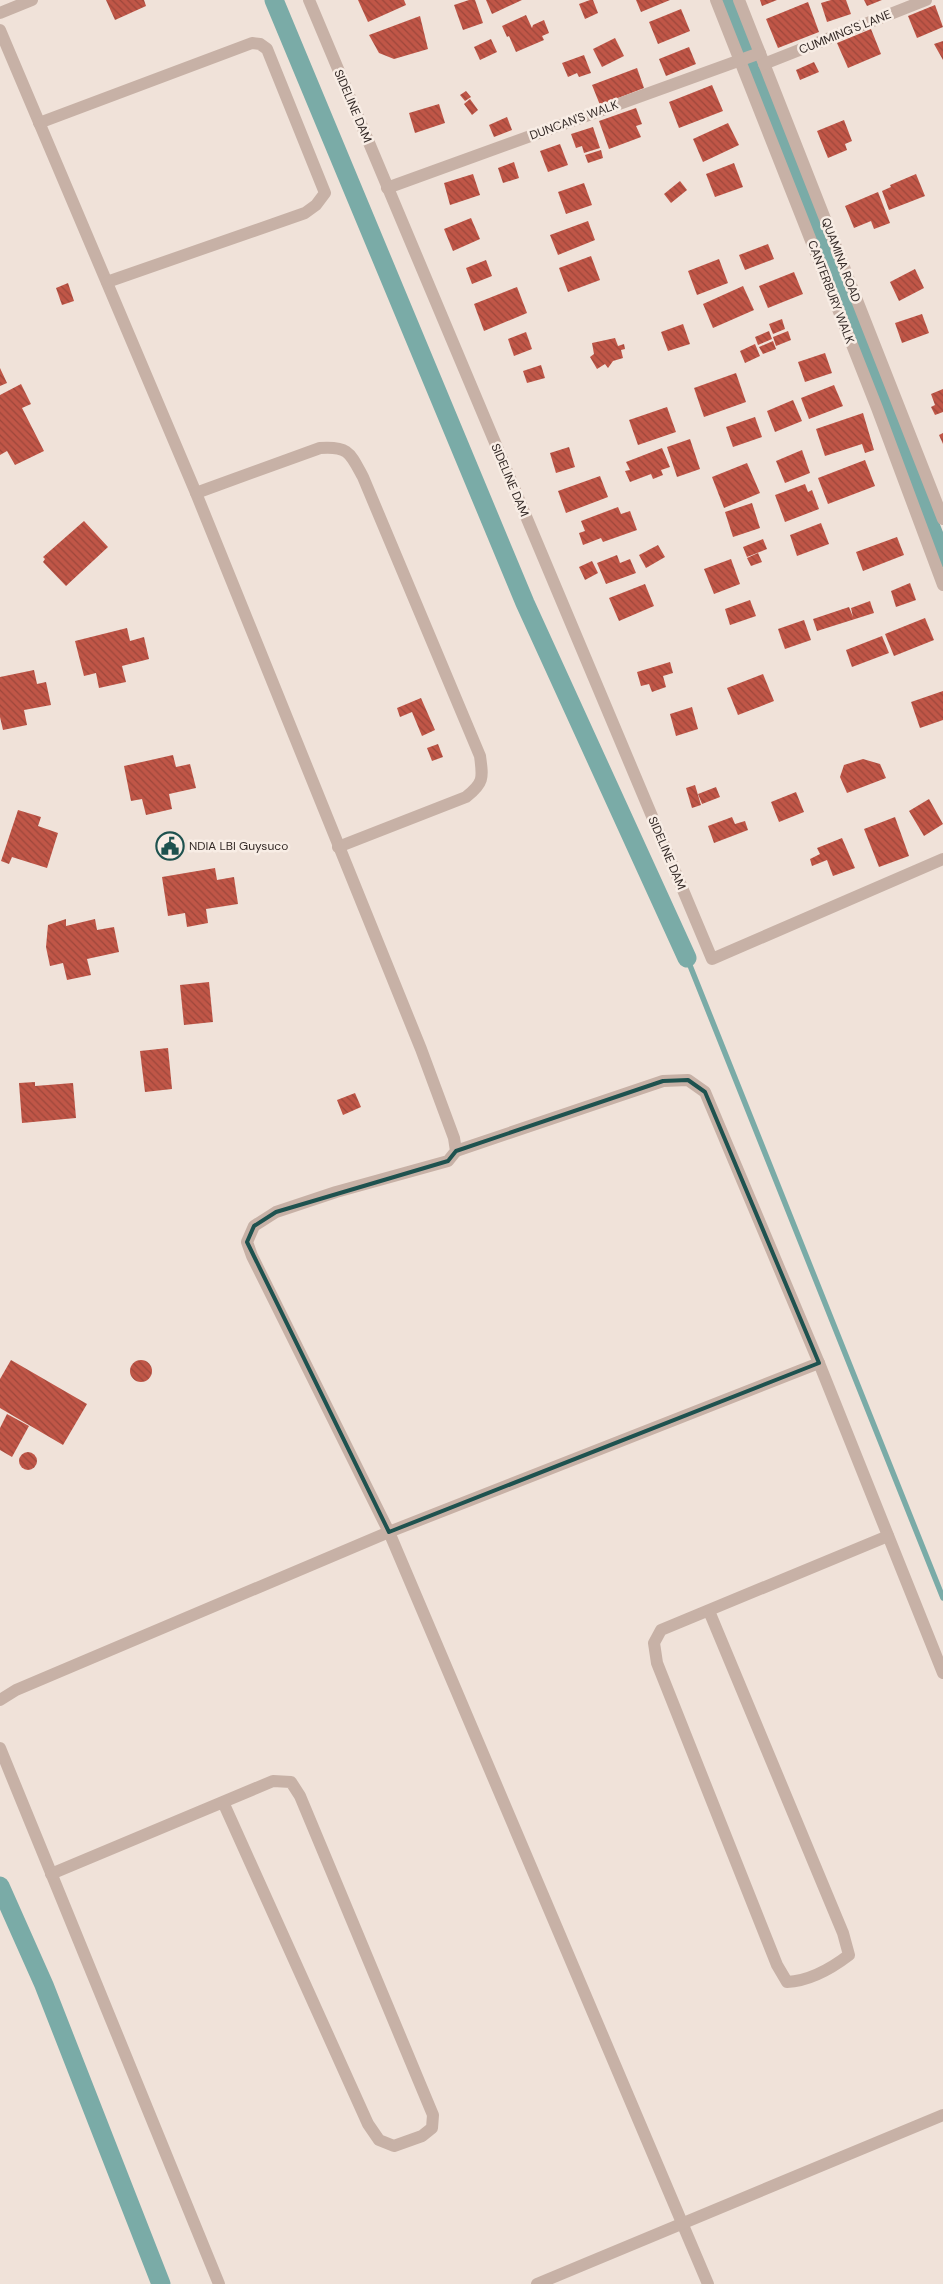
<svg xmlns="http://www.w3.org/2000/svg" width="943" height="2284" viewBox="0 0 943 2284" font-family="'DM Sans',sans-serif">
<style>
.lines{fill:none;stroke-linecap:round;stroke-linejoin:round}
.stream{stroke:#7aaba7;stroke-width:5.5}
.canal{stroke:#7aaba7;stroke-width:19}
.building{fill:url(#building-back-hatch)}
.minor{stroke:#c7b1a6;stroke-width:12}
.marked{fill:none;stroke:#1e524f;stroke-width:4;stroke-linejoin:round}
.labels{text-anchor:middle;stroke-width:5;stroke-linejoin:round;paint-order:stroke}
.street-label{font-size:12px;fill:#332926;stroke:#f8ede5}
.poi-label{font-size:12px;fill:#332926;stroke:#f8ede5;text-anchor:start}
</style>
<defs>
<pattern id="building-back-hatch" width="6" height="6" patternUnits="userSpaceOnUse" patternTransform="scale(1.25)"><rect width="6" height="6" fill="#c05647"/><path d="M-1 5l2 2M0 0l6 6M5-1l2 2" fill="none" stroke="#9d473b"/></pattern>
</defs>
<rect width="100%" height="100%" fill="#f0e2d9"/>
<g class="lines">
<!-- stream -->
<path class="stream" d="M687,958L943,1598"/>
<!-- canal -->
<g class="canal">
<path d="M274,0L525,603L687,958"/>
<path d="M724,0L943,558"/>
<path d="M0,1886L44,1985L161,2284"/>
</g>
</g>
<!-- building -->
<g class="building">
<path d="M106,0H144L146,6L115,20Z"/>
<path d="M358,0H404L406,5L368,22Z"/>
<path d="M469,0H475L483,23L463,30L454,5Z"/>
<path d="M486,0H522L492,14Z"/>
<path d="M590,0H593L598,13L585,19L579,4Z"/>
<path d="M636,0H670L641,12Z"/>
<path d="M760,0H777L762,6Z"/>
<path d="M831,0H846L851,14L827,22L821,3Z"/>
<path d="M864,0H882L867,6Z"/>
<path d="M808,2L819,32L778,48L766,19Z"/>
<path d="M935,5L943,27L917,38L908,16Z"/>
<path d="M681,9L690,31L658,44L649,22Z"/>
<path d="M526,15L532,28L533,25L544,20L549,33L542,36L544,40L516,52L509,36L507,37L502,26Z"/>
<path d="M420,16L428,49L394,59L379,53L369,35Z"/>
<path d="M871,29L881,54L848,68L837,43Z"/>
<path d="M615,38L624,56L602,67L593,49Z"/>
<path d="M491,39L497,52L480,60L474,47Z"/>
<path d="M943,41V60L934,44Z"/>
<path d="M689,47L696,64L666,76L659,59Z"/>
<path d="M584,55L591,73L579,77L577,73L568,77L562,63Z"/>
<path d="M814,62L819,72L800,80L796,70Z"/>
<path d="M637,68L644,88L600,105L592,85Z"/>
<path d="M712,85L723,111L679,128L669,102Z"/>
<path d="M466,91L471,97L465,101L460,95Z"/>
<path d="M470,99L478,110L472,115L464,104Z"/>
<path d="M439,104L445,123L415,133L409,113Z"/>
<path d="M636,108L642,124L636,126L641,137L609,149L599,121Z"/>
<path d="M507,117L512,130L494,137L489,125Z"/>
<path d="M844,120L852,141L845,144L847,150L828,158L817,131Z"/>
<path d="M728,123L739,145L703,162L693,139Z"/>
<path d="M593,127L600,148L584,153L582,146L576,148L571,134Z"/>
<path d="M560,144L568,165L548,172L540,151Z"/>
<path d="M601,150L603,158L588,163L585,155Z"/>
<path d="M514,162L519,178L503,183L498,168Z"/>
<path d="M734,163L743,187L715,197L706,174Z"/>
<path d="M473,174L480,195L450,205L444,183Z"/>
<path d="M916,174L925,196L889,210L882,191L891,187L890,185Z"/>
<path d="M680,181L687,190L671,203L664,194Z"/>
<path d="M584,183L592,205L566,214L558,192Z"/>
<path d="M878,192L890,223L874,229L871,221L854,228L845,206Z"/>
<path d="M471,218L480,239L453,251L444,229Z"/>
<path d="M588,221L595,240L558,255L550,235Z"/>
<path d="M768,244L774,259L745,270L739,255Z"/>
<path d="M591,256L600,280L568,292L559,268Z"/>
<path d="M719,259L728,283L697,295L688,271Z"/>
<path d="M486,260L492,276L472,284L466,268Z"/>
<path d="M915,269L924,288L899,301L890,282Z"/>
<path d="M794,272L803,294L768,308L759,286Z"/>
<path d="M68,283L74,301L62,305L56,288Z"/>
<path d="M743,286L754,310L713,328L703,304Z"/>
<path d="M517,287L527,313L484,331L474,304Z"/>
<path d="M922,314L929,333L902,343L895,323Z"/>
<path d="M782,319L785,329L773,334L769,324Z"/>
<path d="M683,324L690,344L668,351L661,332Z"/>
<path d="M769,331L772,339L758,345L755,337Z"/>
<path d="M788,331L791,340L776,346L773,337Z"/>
<path d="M526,332L532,349L514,356L508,339Z"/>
<path d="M615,338L618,346L624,344L625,349L621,350L623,358L613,361L608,368L605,364L597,369L590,357L594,354L592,343Z"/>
<path d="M773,341L776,349L763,354L759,347Z"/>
<path d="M755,344L760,356L745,363L740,351Z"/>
<path d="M825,353L832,373L805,382L798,362Z"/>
<path d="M541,365L545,378L527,383L523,371Z"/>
<path d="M0,368L7,383L0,386Z"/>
<path d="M736,373L746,402L704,417L694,388Z"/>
<path d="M21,384L31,404L22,408L44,451L15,465L7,451L0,455V395Z"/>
<path d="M834,385L843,406L809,419L801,398Z"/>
<path d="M943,389V412L935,415L931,407L935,405L931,394Z"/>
<path d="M793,400L802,421L775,432L767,411Z"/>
<path d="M667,407L676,432L638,445L629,420Z"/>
<path d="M863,413L874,450L865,453L862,444L825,456L816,429Z"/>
<path d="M755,417L762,437L733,447L726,427Z"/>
<path d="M943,433V444L939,435Z"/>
<path d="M690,439L700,469L677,477L667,447Z"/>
<path d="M569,447L575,467L556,473L550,453Z"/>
<path d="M662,448L670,467L661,470L663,475L653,479L651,474L630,482L625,471L630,470L626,462Z"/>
<path d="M802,450L810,473L785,483L776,461Z"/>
<path d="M865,460L875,486L828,504L818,478Z"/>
<path d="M747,463L760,493L724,508L712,477Z"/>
<path d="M600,476L608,497L566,513L558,491Z"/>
<path d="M805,484L808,492L812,490L819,509L785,522L775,495Z"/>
<path d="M752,503L760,528L733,537L725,512Z"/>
<path d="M618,507L621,514L630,511L637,530L603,542L601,538L583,545L579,533L585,531L581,521Z"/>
<path d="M84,521L108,547L66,586L43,562L45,559L43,557Z"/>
<path d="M821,523L829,544L797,556L790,535Z"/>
<path d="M897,537L904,555L863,571L856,552Z"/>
<path d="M763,539L767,549L747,557L743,547Z"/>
<path d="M658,545L665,557L646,568L639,555Z"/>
<path d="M758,553L762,562L751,566L747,558Z"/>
<path d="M617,555L620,563L630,559L636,573L606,584L597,563Z"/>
<path d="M731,559L740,584L714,594L704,569Z"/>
<path d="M592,561L598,573L585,580L579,567Z"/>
<path d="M910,583L916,600L896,607L891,591Z"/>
<path d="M645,584L654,606L619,621L609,598Z"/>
<path d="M750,600L756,616L730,625L725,609Z"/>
<path d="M870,601L874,613L817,631L813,619L849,607L853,617L851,608Z"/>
<path d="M925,618L934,640L894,656L885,634Z"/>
<path d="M804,620L811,640L785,649L778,629Z"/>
<path d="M127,628L130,641L144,637L149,659L122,666L126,682L99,688L96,673L84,676L75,641Z"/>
<path d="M882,636L889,653L852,667L846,650Z"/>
<path d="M670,662L673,673L663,676L666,687L652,692L649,684L641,686L637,672Z"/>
<path d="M34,670L37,684L46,682L51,705L24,710L27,725L3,730L0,717V677Z"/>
<path d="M763,674L774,701L738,715L727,688Z"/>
<path d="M943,691V720L920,728L911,702Z"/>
<path d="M421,698L435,730L422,736L412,712L400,717L397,708Z"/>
<path d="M692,707L698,729L676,736L670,714Z"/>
<path d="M438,744L443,757L432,761L427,748Z"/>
<path d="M173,755L176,767L190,764L196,788L169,794L172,809L146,815L142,799L131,801L124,766Z"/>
<path d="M863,759L880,764L886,778L847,793L840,777L844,765Z"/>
<path d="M695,785L701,805L692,808L686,788Z"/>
<path d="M716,787L720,797L702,804L698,794Z"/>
<path d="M796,792L804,812L779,822L771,802Z"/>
<path d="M929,799L943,824L924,836L909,811Z"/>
<path d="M18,810L41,817L38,826L58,833L47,868L12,857L9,864L1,861Z"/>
<path d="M732,817L735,824L745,821L748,830L714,843L708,826Z"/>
<path d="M895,817L909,856L879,867L864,829Z"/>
<path d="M842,838L855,868L833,876L827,860L812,866L810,859L820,854L817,848Z"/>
<path d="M215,868L217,880L234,877L238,904L206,909L208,923L187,927L185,913L168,916L162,877Z"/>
<path d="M66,919V926L95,919L97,930L114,927L119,952L87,959L91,975L67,980L63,963L50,966L46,947L48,925Z"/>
<path d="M209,982L213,1022L184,1025L180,985Z"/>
<path d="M168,1048L172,1089L145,1092L140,1051Z"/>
<path d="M35,1082V1086L73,1083L76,1118L22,1123L19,1083Z"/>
<path d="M355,1093L361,1107L343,1115L337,1100Z"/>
<path d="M11,1360L87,1404L63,1445L0,1408V1379Z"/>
<circle cx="141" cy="1371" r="11"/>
<path d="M7,1414L29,1426L12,1457L0,1450V1428Z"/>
<circle cx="28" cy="1461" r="9"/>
</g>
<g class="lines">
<!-- minor -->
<g class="minor">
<path d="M309,0L712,959L943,859"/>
<path d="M716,0L877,408L943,585"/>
<path d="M739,0L943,519"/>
<path d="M0,13L32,0"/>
<path d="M0,30L196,493L421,1049L454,1138L456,1151L448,1161L336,1192L276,1212L254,1226L247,1242L252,1256L389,1532L708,2284"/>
<path d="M764,64L926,0"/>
<path d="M39,123L252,43L260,44L267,49L325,193L316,205L305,213L107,282"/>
<path d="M387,188L760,53"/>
<path d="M196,493L320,448C349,446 350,453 363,477L480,756C483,778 484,783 466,797L338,847"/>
<path d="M456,1151L663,1081L688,1080L705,1092L819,1363L943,1673"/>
<path d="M709,1611L843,1933L849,1955C832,1968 809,1981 787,1982L777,1965L657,1663L654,1643L661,1630L888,1536"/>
<path d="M0,1700L16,1690L389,1532L819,1363"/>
<path d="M0,1748L219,2284"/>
<path d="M51,1874L273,1781L291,1782L300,1796L433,2115L432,2128L422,2136L394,2146L379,2140L368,2124L223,1802"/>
<path d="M537,2284L943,2115"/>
</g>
</g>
<!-- marked area -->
<path class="marked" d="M688,1080L705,1092L819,1363L389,1532L247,1242L254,1226L276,1212L448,1161L456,1151L663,1081Z"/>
<!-- icons -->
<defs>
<g id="civic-ring" transform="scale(1.4375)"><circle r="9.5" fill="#f8ede5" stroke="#1e524f" stroke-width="1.5"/><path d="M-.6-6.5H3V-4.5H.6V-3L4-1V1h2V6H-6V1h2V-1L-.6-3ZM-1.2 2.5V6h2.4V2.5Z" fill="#1e524f"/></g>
</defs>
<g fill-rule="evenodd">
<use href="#civic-ring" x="170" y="846"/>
</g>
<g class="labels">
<!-- street labels -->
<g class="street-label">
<text transform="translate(845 32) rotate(-22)" y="4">CUMMING'S LANE</text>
<text transform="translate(353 106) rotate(67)" y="4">SIDELINE DAM</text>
<text transform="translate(574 120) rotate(-20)" y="4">DUNCAN'S WALK</text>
<text transform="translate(841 260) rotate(69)" y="4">QUAMINA ROAD</text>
<text transform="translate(831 292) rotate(69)" y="4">CANTERBURY WALK</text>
<text transform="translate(510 480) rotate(67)" y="4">SIDELINE DAM</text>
<text transform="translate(667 853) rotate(67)" y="4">SIDELINE DAM</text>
</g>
<!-- poi labels -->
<g class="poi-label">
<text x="189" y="850">NDIA LBI Guysuco</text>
</g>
</g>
</svg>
